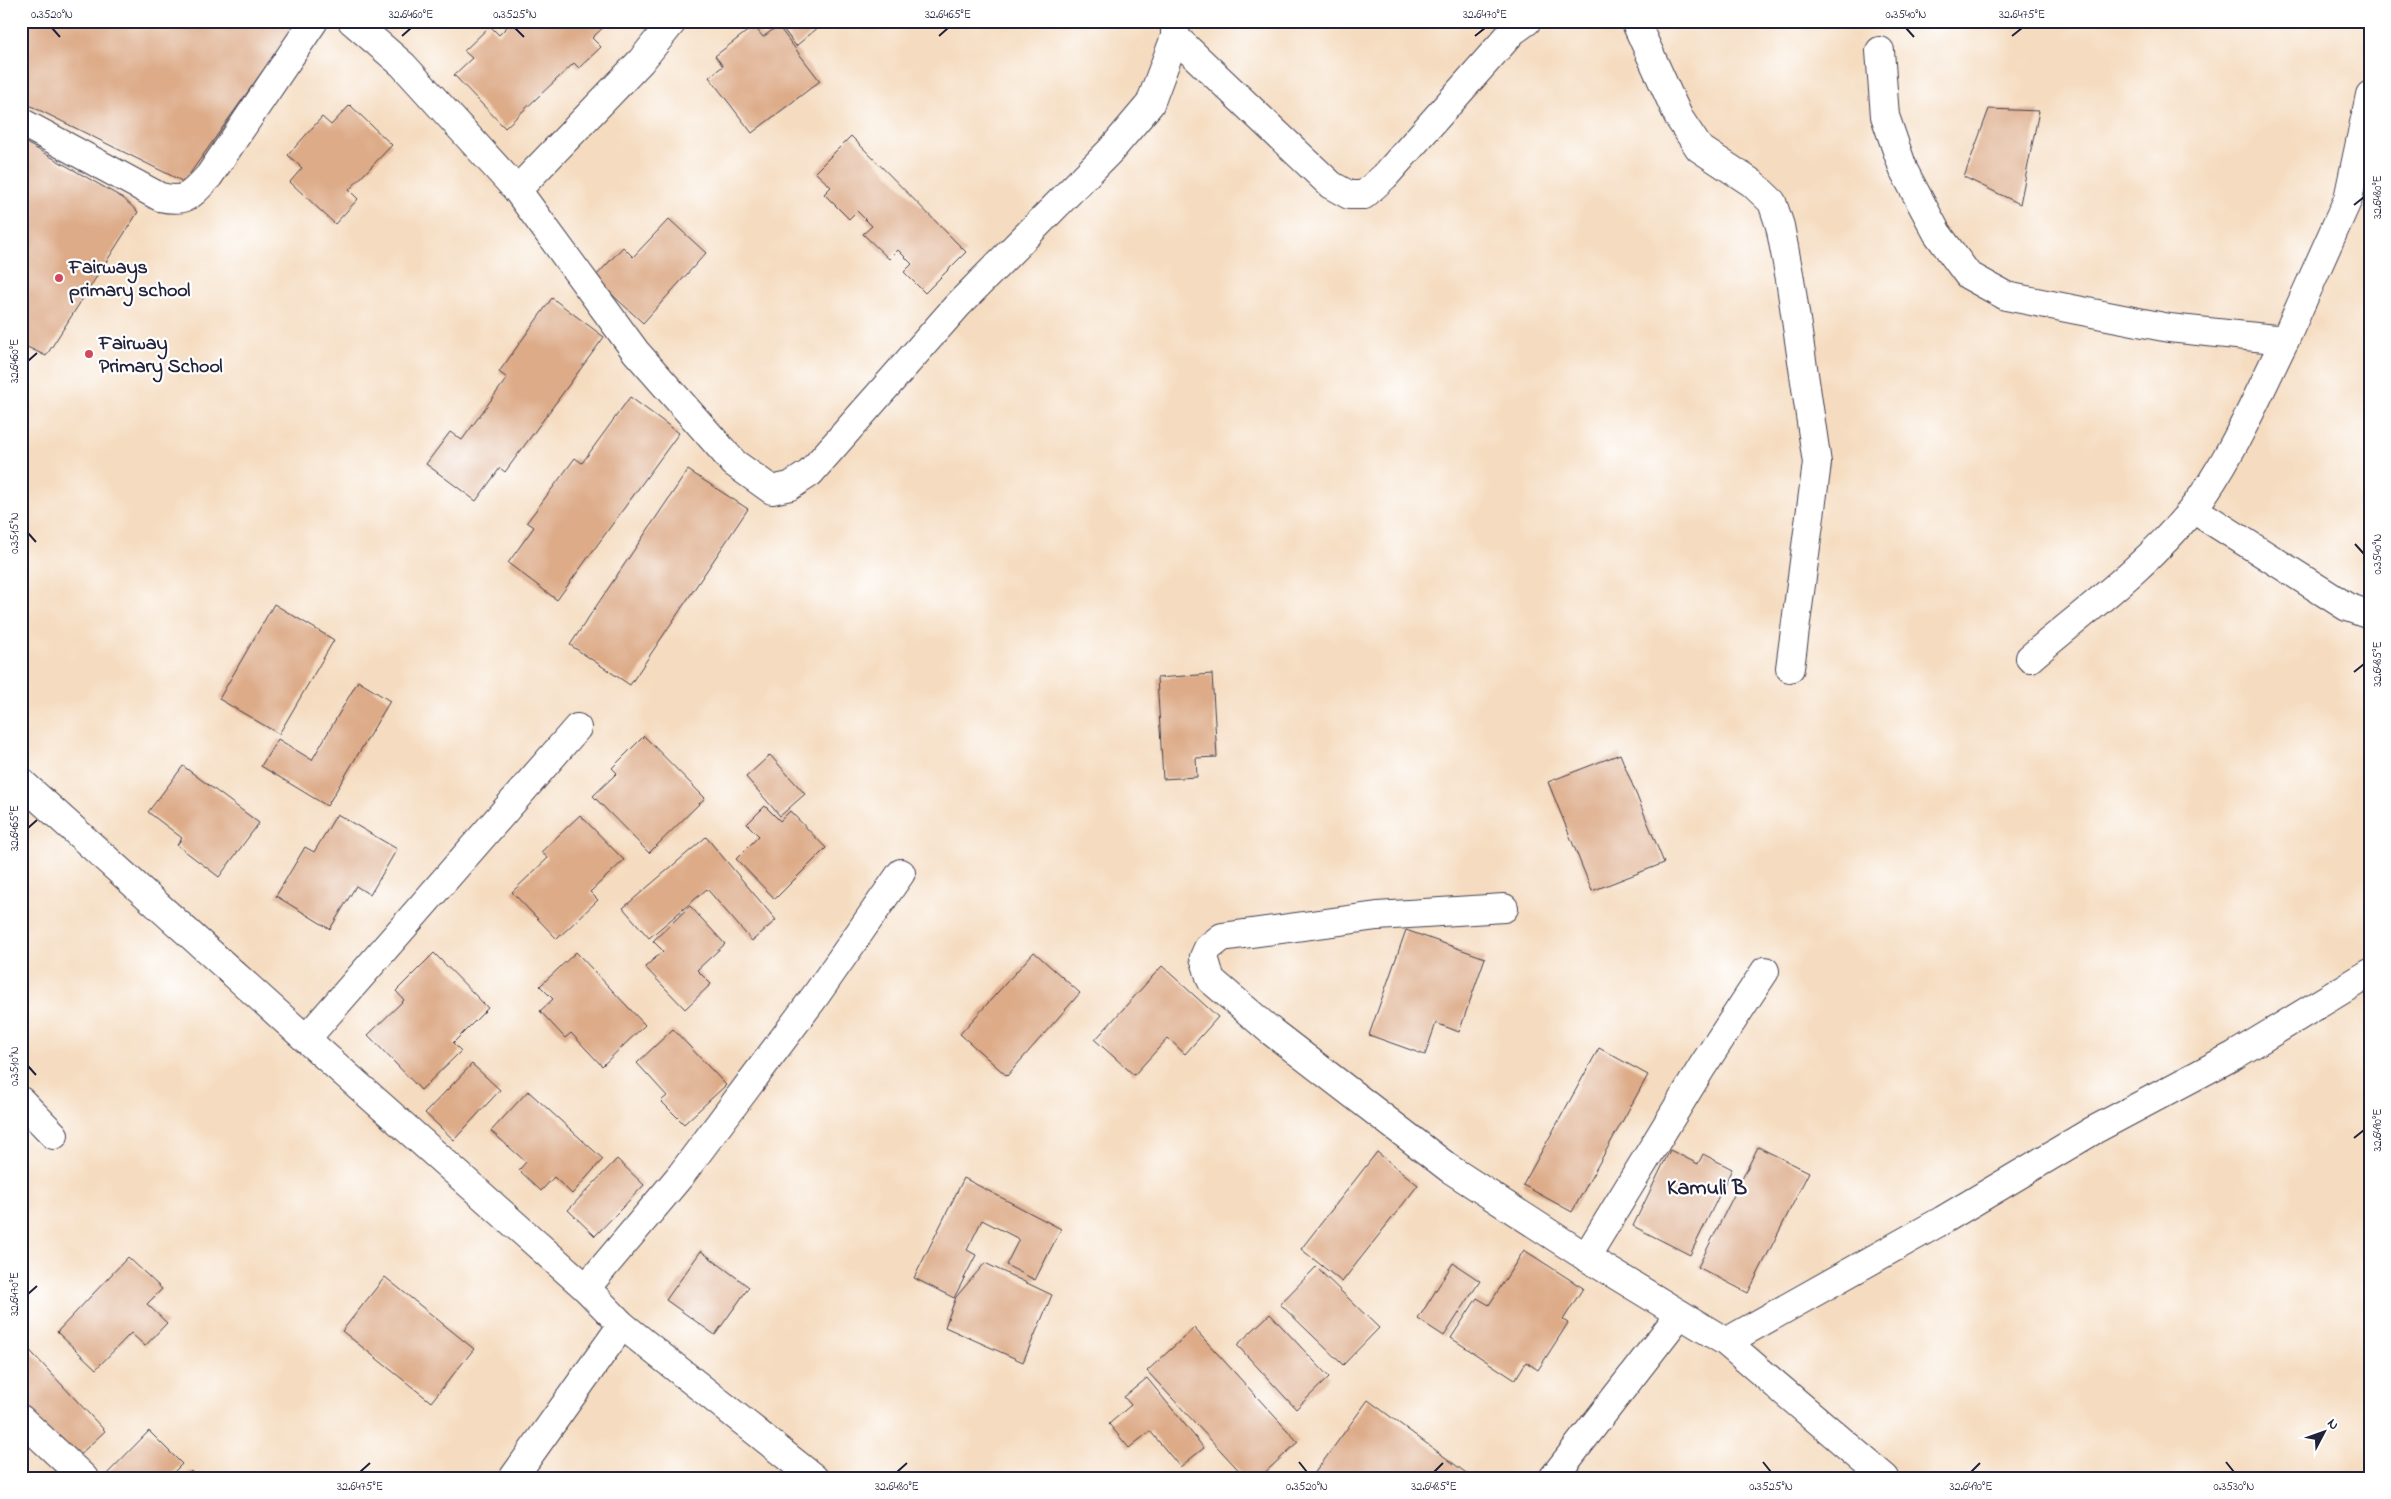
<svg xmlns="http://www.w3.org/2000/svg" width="2391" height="1499" viewBox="0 0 2391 1499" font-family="'Indie Flower',sans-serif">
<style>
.building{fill:#ddab88}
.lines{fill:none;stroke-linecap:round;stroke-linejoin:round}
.minor-casing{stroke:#423e4f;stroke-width:30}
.minor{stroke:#fff;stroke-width:28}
.ticks{fill:none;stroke:#22223b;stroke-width:2}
.poi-dot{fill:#d1495b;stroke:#fff;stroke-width:2}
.labels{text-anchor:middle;stroke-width:4.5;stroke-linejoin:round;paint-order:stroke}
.poi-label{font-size:20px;font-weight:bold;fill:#22223b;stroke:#fff;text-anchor:start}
.quarter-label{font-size:22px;font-weight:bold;fill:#22223b;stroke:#fff}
.neatline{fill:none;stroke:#22223b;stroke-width:2}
.ticks-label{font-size:12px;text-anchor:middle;fill:#22223b}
</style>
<rect width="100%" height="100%" fill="#fff"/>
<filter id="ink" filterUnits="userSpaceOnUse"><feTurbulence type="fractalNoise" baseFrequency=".02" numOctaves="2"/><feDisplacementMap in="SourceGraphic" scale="10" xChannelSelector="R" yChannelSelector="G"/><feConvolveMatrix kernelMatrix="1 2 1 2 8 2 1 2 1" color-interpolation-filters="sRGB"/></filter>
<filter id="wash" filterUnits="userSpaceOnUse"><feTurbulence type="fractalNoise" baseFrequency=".0096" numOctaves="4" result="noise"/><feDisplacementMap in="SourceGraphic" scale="20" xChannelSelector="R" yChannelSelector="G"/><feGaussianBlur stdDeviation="1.12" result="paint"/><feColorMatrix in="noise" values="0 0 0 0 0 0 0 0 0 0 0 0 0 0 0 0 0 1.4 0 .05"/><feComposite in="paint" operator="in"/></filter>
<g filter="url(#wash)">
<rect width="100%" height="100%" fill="#f5dcc0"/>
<g id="blocks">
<!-- building -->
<g class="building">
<path d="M21,21H298L184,182L21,101Z"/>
<path d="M506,21H610L592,38L601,47L579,68L574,63L505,128L454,75L472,58L464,51L490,26L499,35L509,25Z"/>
<path d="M777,21H816L820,26L796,46Z"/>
<path d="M754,26L763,37L778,26L820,81L752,133L709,77L723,66L715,56Z"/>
<path d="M350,105L392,145L349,190L358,199L335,224L290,182L302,168L288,155L322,117L331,125Z"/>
<path d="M1989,109L2039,111L2020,204L1964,177Z"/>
<path d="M851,136L966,252L925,293L904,272L912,264L898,250L889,259L863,234L872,226L857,211L849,219L824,194L831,187L815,172Z"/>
<path d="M21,140L123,198L138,212L46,356L21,344Z"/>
<path d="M669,219L706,253L643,323L594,278L623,247L633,257Z"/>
<path d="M552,298L604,337L505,472L500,468L476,501L426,464L450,432L462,440L507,378L499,372Z"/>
<path d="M630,397L679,433L557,600L508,563L534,527L527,522L575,458L582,463Z"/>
<path d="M688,470L748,509L630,685L570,645Z"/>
<path d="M274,604L334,640L279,734L219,699Z"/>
<path d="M1212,674L1217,757L1196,758L1197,777L1163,779L1157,678Z"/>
<path d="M358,681L390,701L327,806L261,766L278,739L312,760Z"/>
<path d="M644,736L705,798L649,853L593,796L617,773L612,768Z"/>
<path d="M1620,754L1664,863L1592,891L1548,782Z"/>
<path d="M770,755L805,794L780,816L746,777Z"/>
<path d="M183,766L259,823L219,877L177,845L182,838L148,812Z"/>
<path d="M765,806L780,821L790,811L826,848L775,899L736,859L759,836L747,824Z"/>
<path d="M337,814L397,849L370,895L356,886L330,929L276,896L305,847L314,852Z"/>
<path d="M580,815L624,860L590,892L598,900L557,939L512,892L548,858L541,852Z"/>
<path d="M706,837L776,920L752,941L707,889L649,938L623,908Z"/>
<path d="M690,906L725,944L697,970L711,984L685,1009L645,967L663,951L653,941Z"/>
<path d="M1406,930L1485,958L1459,1032L1436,1023L1425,1055L1369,1035Z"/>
<path d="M576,952L645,1025L602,1066L571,1033L565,1038L540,1011L553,999L540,986Z"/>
<path d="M1034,952L1080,993L1007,1076L960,1034Z"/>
<path d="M434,953L488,1008L453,1043L461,1051L421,1090L368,1035L404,1000L396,991Z"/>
<path d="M1162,966L1218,1017L1185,1054L1168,1038L1134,1075L1095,1040Z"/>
<path d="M673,1029L726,1085L684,1124L661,1101L667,1096L637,1063Z"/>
<path d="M1599,1048L1648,1075L1572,1212L1523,1185Z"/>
<path d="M472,1064L500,1090L454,1140L425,1113Z"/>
<path d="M528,1091L603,1159L572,1194L554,1177L541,1191L519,1170L526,1162L491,1131Z"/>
<path d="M1758,1147L1809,1172L1748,1293L1698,1267Z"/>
<path d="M1670,1150L1698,1164L1703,1154L1732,1169L1690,1255L1633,1226Z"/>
<path d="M1377,1152L1418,1185L1342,1282L1301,1249Z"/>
<path d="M617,1159L644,1185L595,1236L568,1210Z"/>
<path d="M964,1178L1061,1229L1035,1280L1006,1265L1019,1239L982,1220L967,1250L976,1255L954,1298L914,1278Z"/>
<path d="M1524,1250L1583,1288L1563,1320L1568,1323L1538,1370L1526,1362L1515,1380L1451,1338L1477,1298L1489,1305Z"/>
<path d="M701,1251L749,1287L715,1335L666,1300Z"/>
<path d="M128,1257L162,1289L147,1304L167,1323L145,1346L131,1333L96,1369L57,1332Z"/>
<path d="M985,1263L1052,1295L1023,1362L945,1327L956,1297Z"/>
<path d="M1453,1263L1480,1281L1444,1336L1418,1319Z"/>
<path d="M1316,1267L1379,1328L1343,1365L1280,1304Z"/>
<path d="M385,1277L474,1349L431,1402L342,1331Z"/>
<path d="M1270,1314L1329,1377L1296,1409L1237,1345Z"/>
<path d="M1194,1328L1298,1442L1259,1478H1246L1147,1371Z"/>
<path d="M21,1341L105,1431L74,1460L21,1404Z"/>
<path d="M1147,1378L1204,1448L1180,1467L1150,1431L1129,1448L1109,1424L1131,1405L1124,1397Z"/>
<path d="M1368,1400L1473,1478H1311Z"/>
<path d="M149,1431L182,1464L168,1478H103Z"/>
<path d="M191,1471L197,1478H183Z"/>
</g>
</g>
</g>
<g filter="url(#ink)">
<use href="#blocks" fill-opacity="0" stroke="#423e4f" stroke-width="1"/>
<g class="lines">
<!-- minor casing -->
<g class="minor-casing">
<g id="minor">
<path d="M352,21L403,65L517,190L636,352L734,463L772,490L790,486L810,473L957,306L1111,150L1150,104L1175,37V21"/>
<path d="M1635,21L1679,118L1699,148L1752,183L1772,202L1780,226L1790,279L1817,463L1790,668"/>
<path d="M1175,37L1331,185L1349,195H1364L1385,176L1513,31L1527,21"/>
<path d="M1880,51L1885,116L1904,171L1937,233L1968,275L2006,296L2169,328L2285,340L2348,199L2370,95"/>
<path d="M21,122L160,197C187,203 191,195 209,176L314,21"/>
<path d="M517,190L641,61L673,21"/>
<path d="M2193,509L2347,607L2370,615"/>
<path d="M2030,658C2085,611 2146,567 2192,510C2230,462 2258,394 2285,340"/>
<path d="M21,782L306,1039L586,1288L622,1325L814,1478"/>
<path d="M1504,908L1377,916L1222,937L1208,948L1204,957L1211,980L1272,1032L1450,1169L1586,1257L1726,1342L1885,1478"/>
<path d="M306,1039L577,728"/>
<path d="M21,1101L54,1135"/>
<path d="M1586,1257L1702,1067L1765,971"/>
<path d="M586,1288L681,1175L816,995L901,873"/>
<path d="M1726,1342L1943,1220L2094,1130L2235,1055L2370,973"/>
<path d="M21,1419L84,1478"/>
<path d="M513,1478L622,1325"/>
<path d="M1553,1478L1680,1314"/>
</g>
</g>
<!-- minor -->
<use href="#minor" class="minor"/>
</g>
</g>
<!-- ticks -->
<path class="ticks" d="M52,28L60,37M515,28L524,37M1906,28L1914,37M402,36L411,28M939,36L948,28M1475,36L1485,28M2012,36L2022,28M2354,205L2364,197M28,361L37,353M28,533L36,542M2355,544L2364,554M2354,672L2364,664M28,828L37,820M28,1066L36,1075M2354,1138L2364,1130M28,1294L37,1286M1299,1462L1307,1472M1763,1462L1771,1472M2226,1462L2234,1472M360,1472L370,1463M897,1472L907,1463M1434,1472L1443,1463M1971,1472L1980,1463"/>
<!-- markers -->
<g class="poi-dot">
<circle cx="59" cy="278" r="5"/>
<circle cx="89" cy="354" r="5"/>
</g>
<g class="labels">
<!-- poi labels -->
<g class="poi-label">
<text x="69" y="273">Fairways<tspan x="69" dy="23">primary school</tspan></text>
<text x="99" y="349">Fairway<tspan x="99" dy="23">Primary School</tspan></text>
</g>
<!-- quarter labels -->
<g class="quarter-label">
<text x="1707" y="1194">Kamuli B</text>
</g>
</g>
<!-- margin -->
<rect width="2391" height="1499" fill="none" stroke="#fff" stroke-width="55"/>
<!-- north arrow -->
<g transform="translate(2324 1432) rotate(49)" stroke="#ffffff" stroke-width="4" paint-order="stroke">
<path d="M0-4L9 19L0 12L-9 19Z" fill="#22223b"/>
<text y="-8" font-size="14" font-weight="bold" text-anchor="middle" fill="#22223b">N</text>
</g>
<rect x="28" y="28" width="2336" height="1444" class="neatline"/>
<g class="ticks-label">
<text x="52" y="18">0.3520°N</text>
<text x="411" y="18">32.6460°E</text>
<text x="515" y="18">0.3525°N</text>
<text x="948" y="18">32.6465°E</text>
<text x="1485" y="18">32.6470°E</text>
<text x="1906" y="18">0.3540°N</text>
<text x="2022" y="18">32.6475°E</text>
<text transform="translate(2377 197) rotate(-90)" y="4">32.6480°E</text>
<text transform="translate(14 361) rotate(-90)" y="4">32.6460°E</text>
<text transform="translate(14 533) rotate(-90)" y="4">0.3515°N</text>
<text transform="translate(2377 554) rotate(-90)" y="4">0.3540°N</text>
<text transform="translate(2377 664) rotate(-90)" y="4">32.6485°E</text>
<text transform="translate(14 828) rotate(-90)" y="4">32.6465°E</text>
<text transform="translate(14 1066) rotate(-90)" y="4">0.3510°N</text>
<text transform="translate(2377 1130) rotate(-90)" y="4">32.6490°E</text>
<text transform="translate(14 1294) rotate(-90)" y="4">32.6470°E</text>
<text x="360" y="1490">32.6475°E</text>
<text x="897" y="1490">32.6480°E</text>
<text x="1307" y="1490">0.3520°N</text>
<text x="1434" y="1490">32.6485°E</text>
<text x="1771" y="1490">0.3525°N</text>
<text x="1971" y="1490">32.6490°E</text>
<text x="2234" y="1490">0.3530°N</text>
</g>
</svg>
